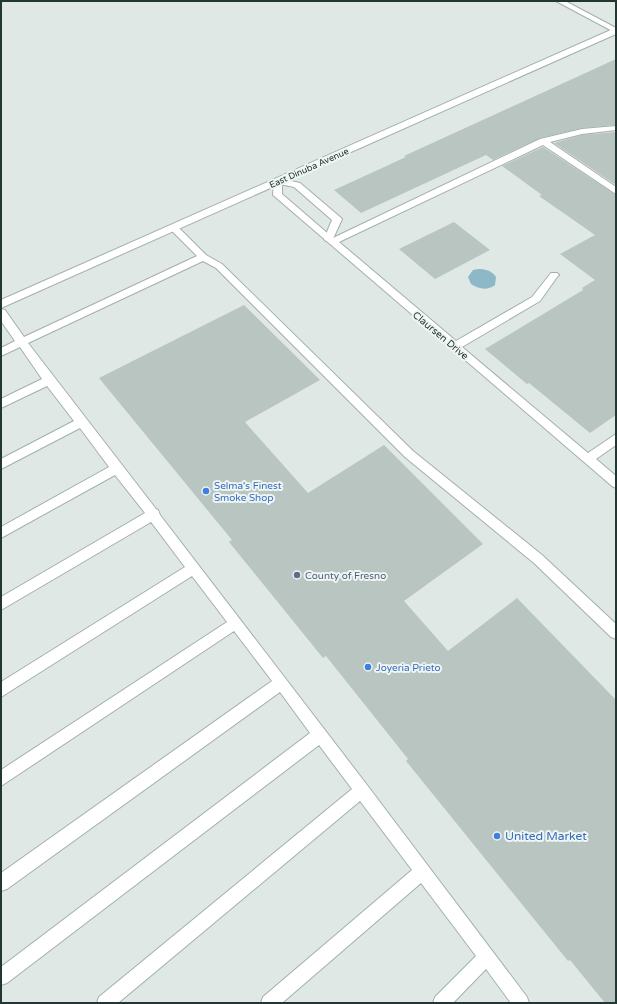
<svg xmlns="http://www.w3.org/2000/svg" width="617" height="1004" viewBox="0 0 617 1004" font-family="'Varela Round',sans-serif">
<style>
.water{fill:#8db8c7}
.building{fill:#b8c5c1}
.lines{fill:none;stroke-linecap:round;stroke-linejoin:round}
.service-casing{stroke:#a3afac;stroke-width:2}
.minor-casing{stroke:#a3afac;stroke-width:2}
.tertiary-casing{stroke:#a3afac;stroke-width:2}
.service{fill:#fff;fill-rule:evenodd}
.minor{fill:#fff;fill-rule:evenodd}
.tertiary{fill:#fff;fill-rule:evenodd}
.shop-dot{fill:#3f7fe0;stroke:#eff5f3;stroke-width:1.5}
.service-dot{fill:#5c6f8a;stroke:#eff5f3;stroke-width:1.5}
.labels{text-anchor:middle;stroke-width:4;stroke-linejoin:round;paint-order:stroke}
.far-street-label{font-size:9px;fill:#223633;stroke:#eff5f3}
.street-label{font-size:10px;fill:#223633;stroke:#eff5f3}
.shop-label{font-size:10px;fill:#366cbe;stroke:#eff5f3;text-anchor:start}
.service-label{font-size:10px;fill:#4e5e75;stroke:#eff5f3;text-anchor:start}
.near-shop-label{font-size:12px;fill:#366cbe;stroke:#eff5f3;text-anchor:start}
</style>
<rect width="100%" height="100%" fill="#dfe8e5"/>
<!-- water -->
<path class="water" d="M478,269C486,269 492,271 496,277L495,285C487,291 479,289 471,284L468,277L473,270Z"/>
<!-- building -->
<g class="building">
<path d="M616,59V125L582,128L540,138L493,160L486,155L361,213L334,190L406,157L404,156Z"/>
<path d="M616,132V185L554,143L582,135Z"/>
<path d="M543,147L616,195V415L590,433L529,383L527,384L485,349L583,290L582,288L595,280L560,254L595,235L539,196L542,195L502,166Z"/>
<path d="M454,222L490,250L435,279L399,249Z"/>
<path d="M244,305L320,380L245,422L308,493L384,445L483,544L404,601L448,651L517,598L616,700V1003H605L570,960L568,961L406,761L408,759L326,656L323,658L229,542L232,540L99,378Z"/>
</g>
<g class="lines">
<!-- service casing -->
<g class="service-casing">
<g id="service">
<path d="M278,178L300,183L340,217L342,219L332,241H326L324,239L332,220L294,187L275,183L274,181L275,179Z"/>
<path d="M174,225L177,226L206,255L222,264L413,451L542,555L616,624V639L611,637L534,563L405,457L216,268L203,261L28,343L156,509L158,510L160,515L367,785L527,997L529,1003H511L486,969L453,1003H433L435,997L476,956L421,883L282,1003H261L263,997L412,870L360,801L118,1003H97L99,997L352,789L319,745L7,983L1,985V967L310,733L280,692L7,889L1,891V873L272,681L234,631L1,786V770L227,622L192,576L1,697V682L185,567L151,522L1,610V597L145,513L115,475L1,538V527L109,467L80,428L1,469V459L74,421L47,386L1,408V399L42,379L20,347L1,356V348L15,341L1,321V309L5,310L24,337L197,256L169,228Z"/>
</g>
</g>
<!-- minor casing -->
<g class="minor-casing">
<g id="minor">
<path d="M556,1H565L616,28V33Z"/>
<path d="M616,126V130L582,134L550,142L616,187V194L543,145L339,242L456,341L532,297L551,273H557L559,275L557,277L540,301L462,347L588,453L616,434V445L596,459L616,476V488L612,486L273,195L274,181L275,179H281L282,181V194L333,238L540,139L582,129Z"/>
</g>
</g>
<!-- tertiary casing -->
<g class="tertiary-casing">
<path id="tertiary" d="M613,29H616V34L1,308V300Z"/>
</g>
<!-- service -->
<use href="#service" class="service"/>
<!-- minor -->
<use href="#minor" class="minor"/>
<!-- tertiary -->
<use href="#tertiary" class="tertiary"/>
</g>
<!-- markers -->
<g class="shop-dot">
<circle cx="206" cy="491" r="4"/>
<circle cx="368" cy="667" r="4"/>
<circle cx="497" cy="836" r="4"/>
</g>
<circle class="service-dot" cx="297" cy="575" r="4"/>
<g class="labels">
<!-- far-street labels -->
<g class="far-street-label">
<text transform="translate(309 168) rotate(-24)" y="3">East Dinuba Avenue</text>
</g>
<!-- street labels -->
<g class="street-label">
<text transform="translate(441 335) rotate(40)" y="4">Claursen Drive</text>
</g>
<!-- shop labels -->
<g class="shop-label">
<text x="214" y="489">Selma's Finest<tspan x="214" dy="12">Smoke Shop</tspan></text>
<text x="376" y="671">Joyeria Prieto</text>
</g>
<!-- service labels -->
<g class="service-label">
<text x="305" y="579">County of Fresno</text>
</g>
<!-- near-shop labels -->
<g class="near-shop-label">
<text x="505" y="840">United Market</text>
</g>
</g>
<!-- border -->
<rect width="617" height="1004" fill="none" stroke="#223633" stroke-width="4"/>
</svg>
